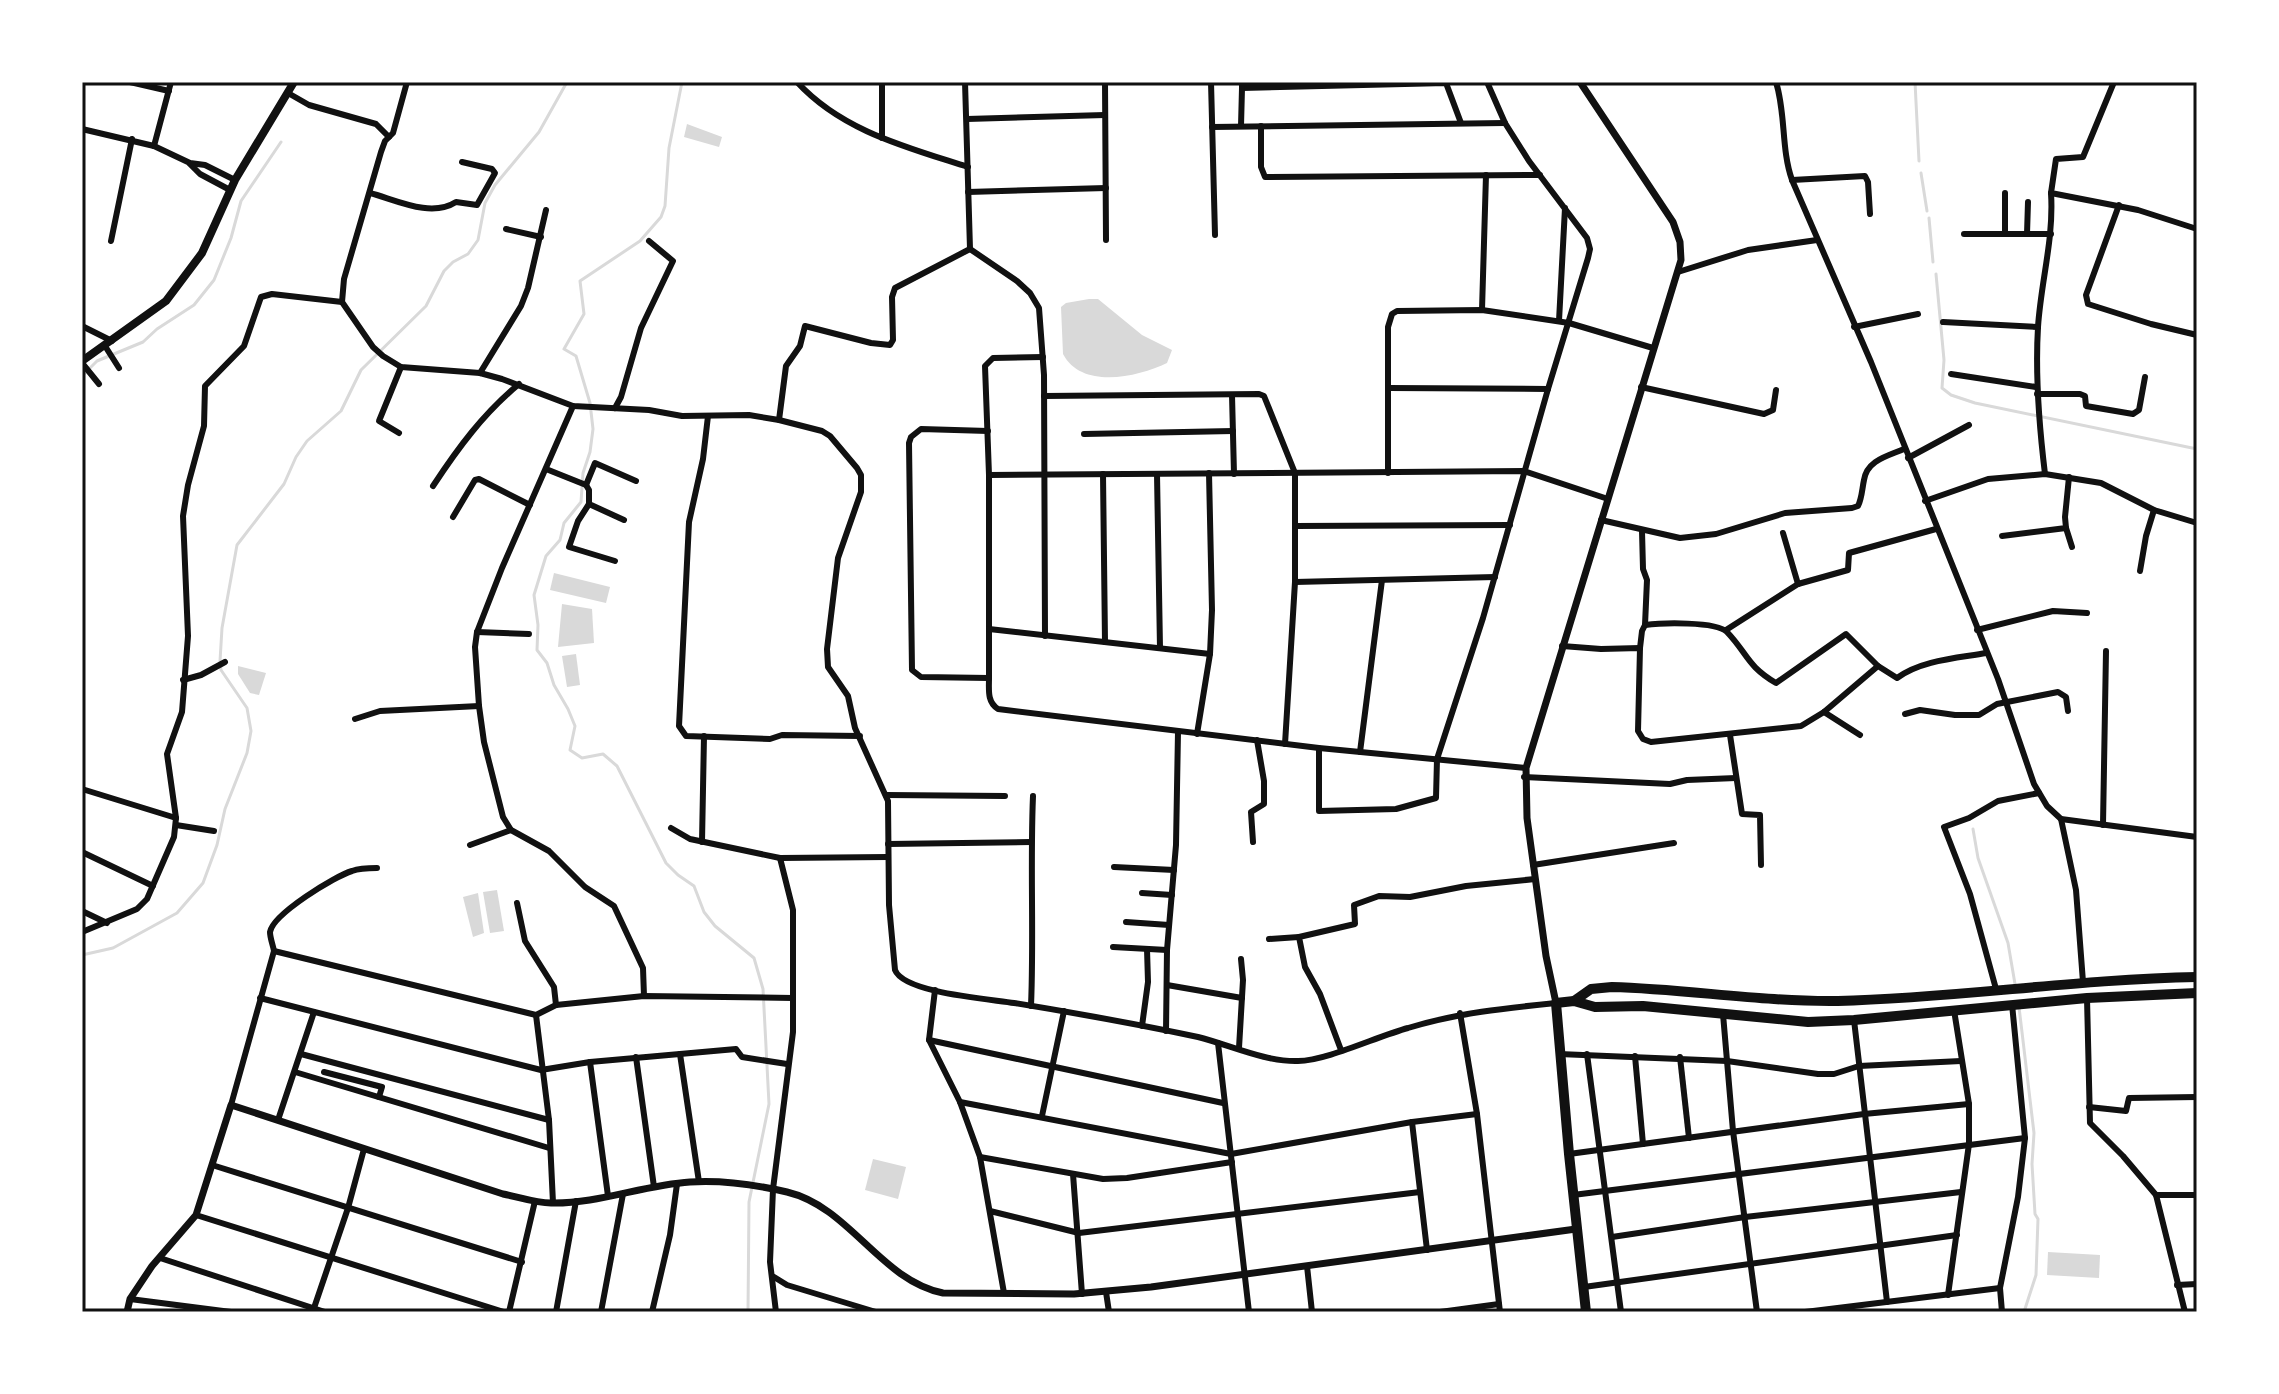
<svg xmlns="http://www.w3.org/2000/svg" width="2279" height="1394" viewBox="0 0 2279 1394" font-family="'Work Sans',sans-serif">
<style>
.water{fill:#d9d9d9}
.lines{fill:none;stroke-linecap:round;stroke-linejoin:round}
.stream{stroke:#d9d9d9;stroke-width:3}
.minor{stroke:#111;stroke-width:6}
.tertiary{stroke:#111;stroke-width:7}
.secondary{stroke:#111;stroke-width:8}
.trunk{stroke:#111;stroke-width:10}
.neatline{fill:none;stroke:#111;stroke-width:3}
</style>
<rect width="100%" height="100%" fill="#fff"/>
<!-- water -->
<g class="water">
<path d="M687,124L722,137L719,147L684,137Z"/>
<path d="M1089,299H1098L1142,335L1172,350L1167,363C1138,377 1082,390 1063,354L1061,307L1066,303Z"/>
<path d="M554,573L610,587L606,603L550,590Z"/>
<path d="M562,604L592,609L594,643L558,647Z"/>
<path d="M576,654L580,685L567,687L562,656Z"/>
<path d="M238,666L266,673L259,695L250,693L238,674Z"/>
<path d="M497,890L504,931L490,933L483,892Z"/>
<path d="M478,893L484,933L473,937L463,897Z"/>
<path d="M873,1159L906,1167L898,1199L865,1190Z"/>
<path d="M2048,1252L2100,1255L2099,1278L2047,1275Z"/>
</g>
<g class="lines">
<!-- stream -->
<g class="stream">
<path d="M682,82L669,148L665,206L661,217L640,241L580,281L584,314L564,349L576,356L590,403L593,429L590,452L583,473L581,502L564,523L560,540L546,556L534,595L538,625L537,650L547,663L554,685L568,709L575,726L570,750L582,758L603,754L617,766L666,863L678,875L694,886L704,912L715,926L754,958L763,989L769,1104L749,1202L748,1312"/>
<path d="M1915,82L1919,161"/>
<path d="M1921,173L1927,211"/>
<path d="M1929,218L1933,262"/>
<path d="M1936,274L1944,360L1942,388L1951,395L1975,403L2197,449"/>
<path d="M82,376L97,361L143,342L157,329L194,305L214,280L231,238L241,201L281,142"/>
<path d="M1973,829L1978,858L2008,943L2015,984"/>
<path d="M82,955L113,948L177,913L203,883L217,845L225,809L247,753L251,731L247,708L221,670L220,661L222,628L237,545L284,484L296,457L307,441L341,411L361,370L426,306L444,271L453,262L468,254L478,240L485,203L495,185L539,132L567,82"/>
<path d="M2019,1007L2034,1133L2032,1164L2035,1214L2038,1219L2036,1275L2024,1312"/>
</g>
<!-- minor -->
<g class="minor">
<path d="M130,82L169,91"/>
<path d="M407,82L393,133L385,141L381,152L344,279L342,302L373,347L383,356L401,367L480,373L502,379L573,406L649,410L682,416L749,415L779,420L822,431L830,436L857,468L861,475V492L838,558L827,649L828,667L848,696L855,728L888,801L889,905L895,970C904,993 989,999 1014,1003C1075,1013 1137,1024 1198,1037C1230,1045 1265,1062 1298,1061C1326,1061 1378,1036 1408,1028C1457,1013 1506,1008 1556,1003"/>
<path d="M797,82C842,131 906,147 968,167"/>
<path d="M965,82L970,249"/>
<path d="M1105,82L1106,240"/>
<path d="M1211,82L1215,235"/>
<path d="M1242,82V88L1446,83L1461,123"/>
<path d="M1776,82C1786,114 1781,149 1792,180L1871,362L1998,679L2034,784L2047,806L2061,819L2197,837"/>
<path d="M2114,82L2083,157L2056,159L2051,193L2138,210L2197,229"/>
<path d="M288,93L309,105L376,124L389,137"/>
<path d="M967,119L1105,115"/>
<path d="M1241,126L1242,88"/>
<path d="M1261,126V167L1265,177L1540,175"/>
<path d="M1212,127L1505,123"/>
<path d="M82,129L154,146L190,163L205,165L235,180"/>
<path d="M882,138V82"/>
<path d="M154,146L171,82"/>
<path d="M190,164L200,174L230,190"/>
<path d="M1792,180L1865,176L1868,182L1870,214"/>
<path d="M968,192L1106,188"/>
<path d="M370,193C396,200 431,218 456,202L477,205L495,173L492,169L462,162"/>
<path d="M2005,193V234"/>
<path d="M2119,205L2086,295L2088,304L2151,324L2197,335"/>
<path d="M506,229L541,237"/>
<path d="M1964,234H2051"/>
<path d="M2027,234L2028,202"/>
<path d="M111,241L132,139"/>
<path d="M970,249L1017,281L1030,293L1039,308L1044,375L1045,636"/>
<path d="M1678,272L1748,250L1817,240"/>
<path d="M1482,310L1486,175"/>
<path d="M1559,321L1565,208"/>
<path d="M1943,322L2038,327"/>
<path d="M82,326L112,341"/>
<path d="M1854,327L1918,314"/>
<path d="M105,346L119,368"/>
<path d="M1043,357L993,358L985,366L989,475V678C989,690 987,702 998,709L1319,748L1526,768"/>
<path d="M82,363L99,384"/>
<path d="M480,373L521,306L528,288L546,210"/>
<path d="M1951,374L2036,387"/>
<path d="M1641,387L1764,414L1773,410L1776,390"/>
<path d="M1389,388L1548,389"/>
<path d="M2037,394H2080L2085,396L2086,406L2133,414L2139,410L2145,377"/>
<path d="M1232,395L1234,474"/>
<path d="M1044,396L1259,394L1264,396L1295,473V582L1285,744"/>
<path d="M573,406L502,568L477,632L475,647L479,706L484,742L503,817L511,830L549,851L585,887L614,906L643,968L644,996"/>
<path d="M615,408L621,397L641,328L673,261L649,241"/>
<path d="M708,416L703,459L689,522L679,726L686,736L770,739L782,735L860,736"/>
<path d="M779,420L786,366L800,346L805,326L871,343L890,345L893,340L892,297L895,288L970,249"/>
<path d="M988,431L921,429L911,437L909,443L912,670L921,677L989,678"/>
<path d="M399,433L379,421L401,367"/>
<path d="M1084,434L1233,431"/>
<path d="M1908,458L1969,425"/>
<path d="M546,469L586,485L589,490V504L624,520"/>
<path d="M1388,473V327L1392,314L1397,311L1482,310L1569,323L1653,348"/>
<path d="M1103,474L1105,642"/>
<path d="M1157,474L1160,648"/>
<path d="M2045,474C2039,425 2035,377 2038,327C2041,281 2054,239 2051,193"/>
<path d="M989,475L1524,471L1608,499"/>
<path d="M586,485L595,463L636,481"/>
<path d="M433,486C458,448 483,414 519,384"/>
<path d="M1925,501L1988,479L2045,474L2101,483L2154,510L2197,523"/>
<path d="M589,504L578,521L569,547L615,561"/>
<path d="M453,517L475,480L479,479L530,505"/>
<path d="M1601,520L1680,538L1716,534L1785,513L1852,508L1858,506C1862,498 1862,489 1864,480C1867,460 1888,456 1904,449"/>
<path d="M1295,526L1510,525"/>
<path d="M2066,528L2072,547"/>
<path d="M1642,531L1643,569L1647,580L1645,625"/>
<path d="M1783,533L1798,584"/>
<path d="M2002,536L2066,528L2065,517L2069,477"/>
<path d="M2140,571L2146,536L2154,510"/>
<path d="M1295,582L1495,577"/>
<path d="M989,629L1210,654"/>
<path d="M1726,630L1798,584L1848,570L1849,553L1936,529"/>
<path d="M1977,630L2053,611L2087,613"/>
<path d="M477,632L529,634"/>
<path d="M1562,646L1601,649L1640,648L1638,731L1643,739L1651,742L1801,726L1824,712L1878,666L1897,678C1921,660 1958,658 1986,653"/>
<path d="M1640,648L1642,631L1645,625C1661,623 1716,621 1727,632C1748,654 1746,665 1776,683L1846,634L1878,666"/>
<path d="M183,680L201,675L225,662"/>
<path d="M1824,712L1860,735"/>
<path d="M1905,714L1920,710L1955,715H1979L1997,704L2058,692L2066,697L2068,711"/>
<path d="M355,719L380,711L479,706"/>
<path d="M1197,734L1210,654L1212,610L1209,473"/>
<path d="M1730,735L1742,814L1760,815L1761,865"/>
<path d="M1319,748V811L1396,809L1436,798L1437,759L1483,618L1548,389L1588,258L1590,249L1587,238L1529,161L1505,123L1487,82"/>
<path d="M1360,752L1382,580"/>
<path d="M1524,777L1670,784L1687,780L1736,778"/>
<path d="M82,789L176,818"/>
<path d="M886,795L1005,796"/>
<path d="M2061,819L2076,890L2083,982"/>
<path d="M176,825L214,831"/>
<path d="M2103,825L2106,651"/>
<path d="M671,828L690,839L780,858L888,857"/>
<path d="M702,842L704,736"/>
<path d="M1253,842L1251,812L1264,804V781L1257,740"/>
<path d="M888,844L1031,842"/>
<path d="M470,845L511,830"/>
<path d="M82,852L153,886"/>
<path d="M1533,865L1674,843"/>
<path d="M1114,867L1174,870"/>
<path d="M1142,893L1172,895"/>
<path d="M517,903L525,941L554,987L556,1005"/>
<path d="M82,911L107,923"/>
<path d="M1126,922L1169,925"/>
<path d="M82,932L137,909L147,899L174,837L176,818L167,754L182,712L188,636L183,516L188,485L204,426L205,386L244,346L261,297L272,294L342,302"/>
<path d="M1269,939L1299,937"/>
<path d="M1113,947L1167,950"/>
<path d="M274,951L536,1015L556,1005L644,996L793,998"/>
<path d="M1167,985L1242,998"/>
<path d="M1996,989L1970,894L1944,827L1969,818L1998,801L2039,793"/>
<path d="M935,990L929,1040L960,1102L980,1157L1004,1293"/>
<path d="M260,998L541,1070L590,1062L736,1049L742,1057L787,1064"/>
<path d="M2087,998L2090,1123L2123,1156L2156,1195L2185,1312"/>
<path d="M1031,1006C1034,936 1030,866 1033,796"/>
<path d="M1460,1013L1477,1114L1500,1312"/>
<path d="M1723,1014L1733,1131L1757,1312"/>
<path d="M536,1015L549,1120L553,1203"/>
<path d="M1854,1020L1887,1302"/>
<path d="M1142,1026L1148,982L1147,949"/>
<path d="M1166,1031L1167,950L1176,845L1178,732"/>
<path d="M929,1040L1223,1103"/>
<path d="M1218,1043L1249,1312"/>
<path d="M1239,1048L1243,980L1241,959"/>
<path d="M1341,1050L1320,994L1305,967L1299,937L1355,924L1354,905L1379,896L1410,897L1466,886L1535,879"/>
<path d="M301,1054L549,1120"/>
<path d="M680,1054L699,1182"/>
<path d="M1559,1054L1727,1061L1818,1074H1834L1859,1066L1961,1061"/>
<path d="M1587,1054L1621,1312"/>
<path d="M1635,1056L1643,1144"/>
<path d="M636,1057L654,1187"/>
<path d="M1680,1057L1689,1138"/>
<path d="M590,1062L608,1196"/>
<path d="M295,1072L549,1148"/>
<path d="M324,1072L382,1087L379,1097"/>
<path d="M960,1102L1231,1154L1412,1122L1477,1114"/>
<path d="M231,1105L274,951C273,945 270,938 270,932C273,914 335,876 352,871C360,868 369,868 377,868"/>
<path d="M2089,1107L2126,1111L2129,1098L2197,1097"/>
<path d="M1042,1116L1064,1011"/>
<path d="M278,1120L314,1012"/>
<path d="M1412,1122L1427,1250"/>
<path d="M1569,1154L1864,1114L1969,1104"/>
<path d="M980,1157L1103,1179L1127,1178L1232,1162"/>
<path d="M212,1165L522,1262"/>
<path d="M1073,1174L1082,1294"/>
<path d="M1573,1195L2025,1138"/>
<path d="M2156,1195H2197"/>
<path d="M990,1211L1079,1233L1420,1192"/>
<path d="M196,1215L504,1312"/>
<path d="M1612,1237L1745,1217L1961,1192"/>
<path d="M160,1258L325,1312"/>
<path d="M1307,1266L1312,1312"/>
<path d="M774,1277L787,1285L876,1312"/>
<path d="M2177,1285L2197,1284"/>
<path d="M1584,1287L1957,1235"/>
<path d="M1106,1292L1109,1312"/>
<path d="M1948,1295L1969,1144V1104L1954,1010"/>
<path d="M130,1299L231,1312"/>
<path d="M314,1308L348,1208L364,1149"/>
<path d="M509,1312L535,1201"/>
<path d="M556,1312L576,1201"/>
<path d="M601,1312L623,1194"/>
<path d="M652,1312L670,1235L677,1184"/>
<path d="M776,1312L770,1262L773,1189L793,1032V910L780,858"/>
<path d="M1440,1312L1499,1304"/>
<path d="M1805,1312L2000,1288"/>
<path d="M2002,1312L2000,1288L2018,1197L2025,1138L2012,1004"/>
</g>
<!-- tertiary -->
<g class="tertiary">
<path d="M1556,1003L1546,956L1527,818L1526,768L1681,260L1680,242L1673,222L1580,82"/>
<path d="M127,1312L130,1299L152,1266L196,1215L231,1105L503,1194C519,1197 535,1203 551,1203C598,1204 643,1185 690,1182C721,1180 757,1185 787,1192C850,1207 880,1280 943,1293L1074,1294L1151,1287L1576,1229"/>
</g>
<!-- secondary -->
<path class="secondary" d="M82,361L166,301L202,253L235,180L294,82"/>
<!-- trunk -->
<g class="trunk">
<path d="M1574,1001L1591,989L1612,987C1687,989 1762,1002 1838,1001C1958,998 2077,979 2197,977"/>
<path d="M1586,1312L1569,1154L1556,1003L1574,1001L1595,1007L1643,1006L1808,1022L1854,1020L2087,998L2197,993"/>
</g>
</g>
<!-- border -->
<rect width="2279" height="1394" fill="none" stroke="#ffffff" stroke-width="168"/>
<rect x="84" y="84" width="2111" height="1226" class="neatline"/>
</svg>
